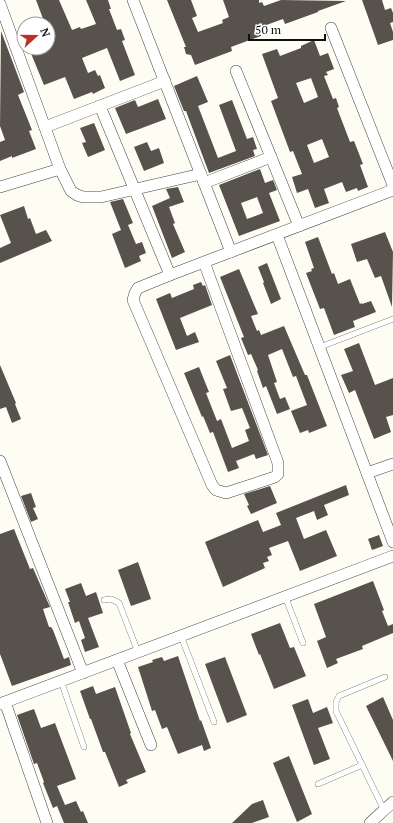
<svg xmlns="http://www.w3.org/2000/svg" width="393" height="823" viewBox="0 0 393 823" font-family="'PT Serif',serif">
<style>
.building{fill:#58524c;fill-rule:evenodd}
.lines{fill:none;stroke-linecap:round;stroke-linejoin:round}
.service-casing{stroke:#434343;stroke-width:6}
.minor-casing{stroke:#434343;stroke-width:12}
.service{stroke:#fff;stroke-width:5.5}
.minor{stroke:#fff;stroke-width:11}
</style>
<rect width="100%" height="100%" fill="#fefdf3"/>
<!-- building -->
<g class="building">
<path d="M36,0H59L72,30L80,27L81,29L96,24L86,0H108L111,9H109L117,30L121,29L125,40L122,41L135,75L120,81L107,48L82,58L88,73L95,70L98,76L100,75L105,88L93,94L92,92L74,99L65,77L44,85L30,51L38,48H48V40L51,39L48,30V24H45Z"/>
<path d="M167,0H191L197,16L192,18L198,32L223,23L222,20L229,17L223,0H259V3L262,2L264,6L281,0L346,1L318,11V12L285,24L283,19L258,28L261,36L231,47L232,51L195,65L191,55L186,54L184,47H186Z"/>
<path d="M362,0H382L385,10L391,8L393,13V22L390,23L393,32V40L378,45Z"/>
<path d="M1,31L24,92L18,95L32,130L29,131L36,149L12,158V156L0,161V142L5,140L0,126Z"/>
<path d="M314,40L320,56L328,53L334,69L326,72L328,75L324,76L333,99L336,98L339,107L337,108L350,142L354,141L363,164L360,165L368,187L358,191L357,188L346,192L342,182L324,189L329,203L315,208L308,189L297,193L292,177L302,174L293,151L290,152L271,101L278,98L262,54L277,49L280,56L301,48V46ZM311,78L318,97L304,103L296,83ZM322,139L329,157L314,163L307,145Z"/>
<path d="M197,76L208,102L198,106L218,158L236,151L219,105L232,100L247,139L253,137L257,149L253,150L255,156L209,173L186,111H184L174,86Z"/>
<path d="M158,99L166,119L126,134L115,108L135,100L138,107Z"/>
<path d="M94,123L105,150L88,157L82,143L86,142L80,128Z"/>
<path d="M147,142L151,151L159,148L164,163L144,171L134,147Z"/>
<path d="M260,169L265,183L273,180L277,190L269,193L280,221L239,236L219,185ZM257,197L263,213L247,219L241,203Z"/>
<path d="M178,187L184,202L169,207L175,223L173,224L185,252L172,258L152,206L170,198L166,189Z"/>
<path d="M123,199L133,223L128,225L136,244L142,242L146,253L139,256L141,261L125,268L112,234L121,230L110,202Z"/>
<path d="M24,206L28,219L30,218L36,234L46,230L52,241L0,263V248L11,243L0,215Z"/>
<path d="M385,232L393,252L392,307L381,276L375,278L367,259L357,262L351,244Z"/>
<path d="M318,237L332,274L334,273L338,284L350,279L360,304L362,303V304L371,301L376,312L353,321L355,327L334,335L324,308L320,309L306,273L312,271L311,269L314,268L305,242Z"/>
<path d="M267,263L281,299L271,304L263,283L264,282L258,267Z"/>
<path d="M239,269L258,314L251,316L257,331L259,330L261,335L284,326L305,375H307L327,426L309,433L308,430L300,433L291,411L307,405L296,376L293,377L282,349L268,355L277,382L274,383L280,399L285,397L290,409L277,414L266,386L263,388L257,371L258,370L251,354L248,355L241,338L244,337L220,277Z"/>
<path d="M201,282L203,286L205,285L212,305L180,318L187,336L195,332L199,342L176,350L156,299L170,293L172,298L194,289L193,285Z"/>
<path d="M359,343L375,385L393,378V415L386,417L391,432L374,439L355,390L349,393L341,375L353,371L344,349Z"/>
<path d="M230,355L268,455L256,459L254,454L236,461L239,468L228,472L213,432L210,433L203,416L202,417L184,373L199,367L209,392L206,393L217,421L221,419L232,448L249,441L245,430L250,428L242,408L231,411L223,389L227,388L216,361Z"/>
<path d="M0,365L16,403L15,404L21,419L12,423L6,407L0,409Z"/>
<path d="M346,485L349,495L324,505L328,515L317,520L314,511L296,518L304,539L326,530L337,556L300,571L288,541L269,548L272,555L267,557L269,561L263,563L265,568L223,587L205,542L258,520L263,532L281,525L276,513Z"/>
<path d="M270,486L277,503L251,514L247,506L249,505L244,494Z"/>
<path d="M31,493L36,507L33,508L38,519L31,522L21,496Z"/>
<path d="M14,529L30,569L33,568L50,607L43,609L49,627H51L53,630L64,659L69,657L71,665L12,686L0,654V534Z"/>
<path d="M379,535L383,546L372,550L368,539Z"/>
<path d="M138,562L151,599L131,606L118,570Z"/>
<path d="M373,581L384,610L382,611L388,626L393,624V633L362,646L363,649L336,659L338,663L327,668L317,641L326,637L314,604Z"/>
<path d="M81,583L86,596L96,592L103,613L88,618L99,647L85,652L81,640L85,638L79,621L75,623L68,602H70L65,589Z"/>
<path d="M280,623L290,648L294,647L306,676L274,689L260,654L259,655L251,634Z"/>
<path d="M178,656L200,721L201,720L211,748L204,751L202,745L178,754L167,727L162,729L155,710L152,711L138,667L153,662L152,660L162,657L164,661Z"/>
<path d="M225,657L247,715L227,723L205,664Z"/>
<path d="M93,686L96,694L115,687L131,733L130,734L146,772L126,780L128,783L119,787L105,752H103L91,719H90L80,691Z"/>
<path d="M383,697L393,720V761L366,706Z"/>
<path d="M308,699L313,713L327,707L333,723L318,728L330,759L314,765L292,705Z"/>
<path d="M34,709L41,728L55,723L76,779L57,786L65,805L76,801L81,812L83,811L88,823H64L57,806L53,808L43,783L44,782L37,763L34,764L17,715Z"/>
<path d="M289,756L312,814L297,822L273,763Z"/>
<path d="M263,800L269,817L252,823H232L252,804Z"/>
</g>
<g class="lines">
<!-- service casing -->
<g class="service-casing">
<g id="service">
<path d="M320,347L393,319"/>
<path d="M285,596L303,643"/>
<path d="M104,600L111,599L119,603L138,652"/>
<path d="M181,636L214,722"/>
<path d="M61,681L84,747"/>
<path d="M318,784L362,765"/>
<path d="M384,810L336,711V702L339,696L385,677"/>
</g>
</g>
<!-- minor casing -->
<g class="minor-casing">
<g id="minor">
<path d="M133,0L231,252"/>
<path d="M0,4L60,169L71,191L77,195L83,197H101L201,174"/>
<path d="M331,28L393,185"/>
<path d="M236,71L299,226"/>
<path d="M100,106L170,275"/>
<path d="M45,127L165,81"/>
<path d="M204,183L271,157"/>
<path d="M0,187L60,169"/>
<path d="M277,235L393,542"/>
<path d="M204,262L278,463V474L275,477L226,493L216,490L212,485L133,300L135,293L138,288L170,275L393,190"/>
<path d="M0,461L83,673"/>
<path d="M367,473L393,464"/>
<path d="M117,660L151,745"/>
<path d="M5,702L47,823"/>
<path d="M0,704L393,556"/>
<path d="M370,823L393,802"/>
</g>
</g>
<!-- service -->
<use href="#service" class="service"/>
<!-- minor -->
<use href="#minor" class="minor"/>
</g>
<!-- north arrow -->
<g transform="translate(36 36) rotate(69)"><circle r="19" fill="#ffffff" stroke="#9f9f9f"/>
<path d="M0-3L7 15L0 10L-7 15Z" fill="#bc302c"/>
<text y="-6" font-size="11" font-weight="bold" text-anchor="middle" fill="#101010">N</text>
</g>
<!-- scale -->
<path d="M249 34v6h76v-6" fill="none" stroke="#101010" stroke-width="2"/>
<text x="255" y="34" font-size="12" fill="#101010" stroke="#ffffff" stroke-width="3" paint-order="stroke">50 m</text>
</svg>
